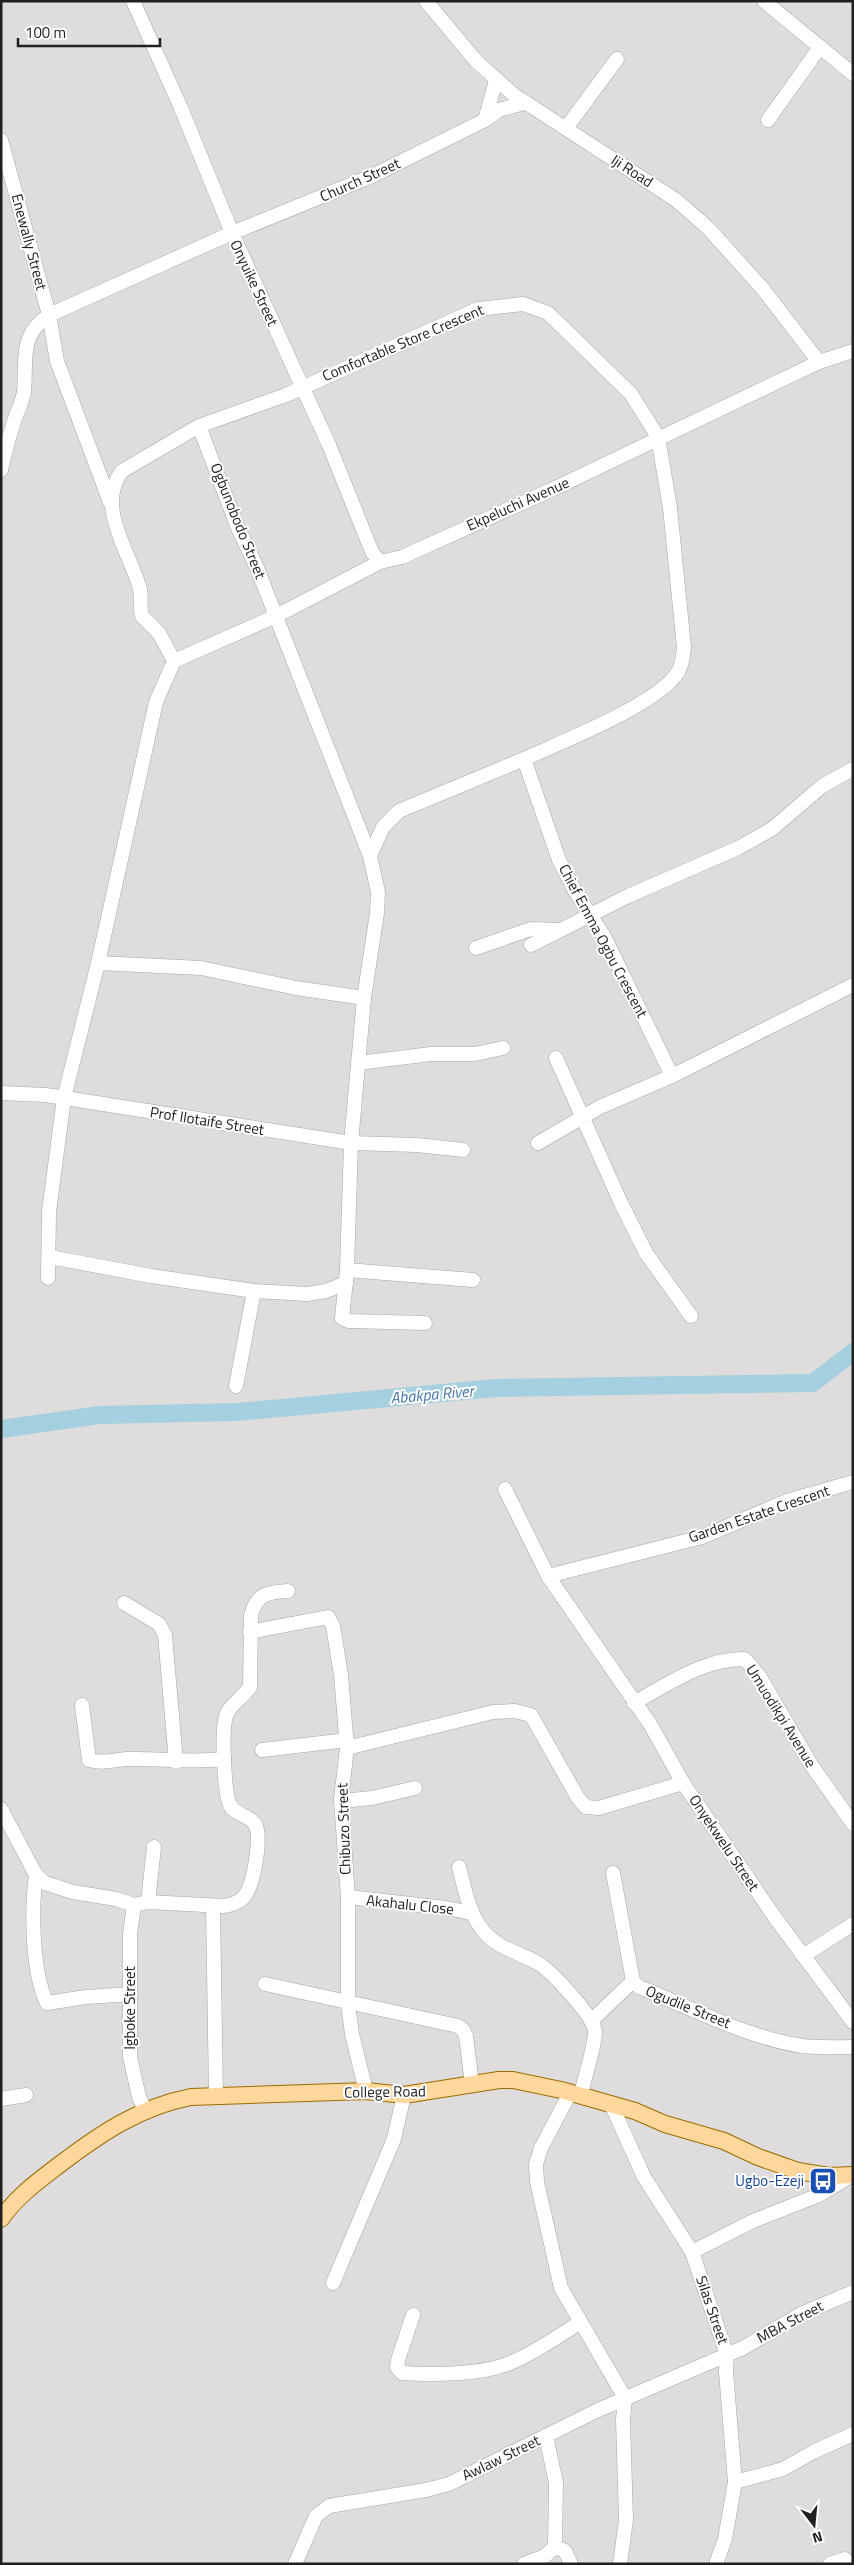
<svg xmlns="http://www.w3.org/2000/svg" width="854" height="2565" viewBox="0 0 854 2565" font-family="'Titillium Web',sans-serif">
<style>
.residential{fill:#dedcdc}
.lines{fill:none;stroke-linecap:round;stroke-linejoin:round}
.river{stroke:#a5d0df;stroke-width:18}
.minor-casing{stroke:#a7a7a7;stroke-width:15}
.major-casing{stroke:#9b6c00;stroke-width:18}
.minor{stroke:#fff;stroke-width:14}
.major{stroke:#fed79d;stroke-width:16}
.labels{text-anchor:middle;stroke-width:4;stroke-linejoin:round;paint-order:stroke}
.street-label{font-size:15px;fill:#202020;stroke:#fff}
.transit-label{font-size:15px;fill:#164399;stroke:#fff;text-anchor:end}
.water-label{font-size:16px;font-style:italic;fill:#4675aa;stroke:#fff}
</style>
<rect width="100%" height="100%" fill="#f0ede6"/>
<!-- residential -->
<rect class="residential" x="1" y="1" width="852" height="2563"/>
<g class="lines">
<!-- river -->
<path class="river" d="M1,1429L100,1415L237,1412L496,1388L813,1383L853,1352"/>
<!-- minor casing -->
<g class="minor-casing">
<g id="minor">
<path d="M133,1L181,108L232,233L329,445L372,552L380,562"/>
<path d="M426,1L476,61L514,95L676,200L708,228L763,289L819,362"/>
<path d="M764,1L853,74"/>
<path d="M485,120L496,80"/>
<path d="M768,120L820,47"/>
<path d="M566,128L617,59"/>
<path d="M1,140L49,315L57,361L110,502"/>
<path d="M199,426L238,528L257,568L370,856L378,892L377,913L364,998L351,1143L347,1270L342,1318L349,1321L425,1323"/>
<path d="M1,470C5,454 8,440 13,425C16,414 22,403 24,392C27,360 18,336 49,315L232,233L372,176L485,120L499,110L524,103"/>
<path d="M174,661L159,633L142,616C139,607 142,598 140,589C130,552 95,507 122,471L199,426L286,395L478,309L523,304L548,313L631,394L658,437L670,508L684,647C683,657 682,668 675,676C651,707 561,742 524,759L559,860L575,891L605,938L672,1076L600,1107L538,1143"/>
<path d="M370,856L383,827L399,811L524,759"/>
<path d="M531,945L628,896L738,848L772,829L822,786L853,769"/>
<path d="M476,948L531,929L559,930"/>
<path d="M98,963L201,968L296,988L364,998"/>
<path d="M556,1058L621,1203L646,1253L691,1316"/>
<path d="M358,1063L431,1054H475L503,1048"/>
<path d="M672,1076L853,985"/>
<path d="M1,1093L46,1095L351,1143L417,1145L463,1150"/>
<path d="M50,1257L151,1276L254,1291L307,1294L326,1291L346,1283"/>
<path d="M347,1270L473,1280"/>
<path d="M48,1278L49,1212L64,1098L98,963L156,702L174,661L276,616L380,562L402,557L551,490L819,362L853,351"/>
<path d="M236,1386L254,1291"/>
<path d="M505,1489L548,1576L650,1724L683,1783L776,1919L853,2022"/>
<path d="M548,1576L702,1537L787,1501L853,1482"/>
<path d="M124,1603L159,1624L165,1635L176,1762"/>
<path d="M250,1632L328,1617L333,1626L341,1675L347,1748L341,1799L348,1897V2004L352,2034L366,2091"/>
<path d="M634,1703C668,1684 705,1658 745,1659L760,1677L812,1766L853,1824"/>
<path d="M82,1705L89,1760C103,1764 113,1760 127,1759C160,1758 191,1763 224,1759"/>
<path d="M347,1748L493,1712L515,1711L531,1715L578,1798L586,1807L599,1808L683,1783"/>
<path d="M262,1750L347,1740"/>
<path d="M341,1801L372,1798L415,1788"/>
<path d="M1,1809L36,1875L45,1883L73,1892L116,1899L134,1905"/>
<path d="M459,1867C465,1890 469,1915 485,1933C500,1950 523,1953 541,1965C553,1974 595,2017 595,2032C595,2047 584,2078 581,2095"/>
<path d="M613,1873L633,1981L639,1987C692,2008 745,2037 802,2046C819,2048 836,2047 853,2047"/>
<path d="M36,1875C31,1909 32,1973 47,2003L86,1997L131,1994"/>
<path d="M348,1897L446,1908L472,1913"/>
<path d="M148,1902L154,1847"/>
<path d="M134,1905L148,1902L223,1906C232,1905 241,1902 246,1894C254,1882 261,1840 256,1826C250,1814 235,1816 230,1805C224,1793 222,1735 225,1720C227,1706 242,1699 250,1687L251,1616C256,1594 267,1592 288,1591"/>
<path d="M134,1905L130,1934V2057L139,2097L145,2110"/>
<path d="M213,1906L216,2096"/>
<path d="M803,1956L853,1924"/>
<path d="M265,1984L458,2026L463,2030L466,2036L472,2084"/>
<path d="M591,2021L633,1981"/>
<path d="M570,2093L541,2148L536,2164L537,2182L561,2288L625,2398L623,2420L626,2520L620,2564"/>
<path d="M1,2099L26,2095"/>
<path d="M611,2104L644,2177L692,2252L727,2355L726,2372L735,2482L725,2539L716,2564"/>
<path d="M692,2252L753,2221L819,2195L852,2175"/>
<path d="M333,2283L394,2139L404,2095"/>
<path d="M413,2315L398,2360L397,2367L402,2373C433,2375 481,2375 510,2363C534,2353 558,2337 580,2322"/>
<path d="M735,2482L783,2469L813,2452L853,2434"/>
<path d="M555,2547L565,2551L571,2564"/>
<path d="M295,2564L316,2516L329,2506L426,2490L449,2484L596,2411L743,2348L801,2314L853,2292"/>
<path d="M524,2564L545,2556L555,2547L556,2483L546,2436"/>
<path d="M830,2564L845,2559"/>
</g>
</g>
<!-- major casing -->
<g class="major-casing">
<path id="major" d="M1,2219C16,2197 38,2181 59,2165C100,2134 139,2107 191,2097L366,2091L404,2095L499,2080H513L561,2090L635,2111L665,2124L724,2141L758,2157L798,2171L829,2176L853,2175"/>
</g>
<!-- minor -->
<use href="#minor" class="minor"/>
<!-- major -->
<use href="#major" class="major"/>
</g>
<!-- icons -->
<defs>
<g id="bus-square" transform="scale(1.4375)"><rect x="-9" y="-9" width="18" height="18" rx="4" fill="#1a4fb4" stroke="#fff"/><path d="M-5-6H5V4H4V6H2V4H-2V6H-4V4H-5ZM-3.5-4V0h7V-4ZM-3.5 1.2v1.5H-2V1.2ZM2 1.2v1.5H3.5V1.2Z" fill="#fff"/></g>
</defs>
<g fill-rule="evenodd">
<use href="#bus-square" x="823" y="2181"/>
</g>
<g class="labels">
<!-- street labels -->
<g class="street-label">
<text transform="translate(632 171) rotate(33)" y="5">Iji Road</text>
<text transform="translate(360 180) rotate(-24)" y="5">Church Street</text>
<text transform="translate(29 242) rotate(75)" y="5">Enewally Street</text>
<text transform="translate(254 283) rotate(65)" y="5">Onyuike Street</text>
<text transform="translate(403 343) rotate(-23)" y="5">Comfortable Store Crescent</text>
<text transform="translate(518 504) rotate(-24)" y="5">Ekpeluchi Avenue</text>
<text transform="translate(238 521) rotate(68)" y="5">Ogbunobodo Street</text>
<text transform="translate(603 941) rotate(62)" y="5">Chief Emma Ogbu Crescent</text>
<text transform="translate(207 1121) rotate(9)" y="5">Prof Ilotaife Street</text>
<text transform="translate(759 1514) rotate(-19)" y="5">Garden Estate Crescent</text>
<text transform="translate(781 1716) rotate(58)" y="5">Umuodikpi Avenue</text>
<text transform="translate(344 1829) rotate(-92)" y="5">Chibuzo Street</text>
<text transform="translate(724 1843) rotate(56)" y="5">Onyekwelu Street</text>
<text transform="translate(410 1905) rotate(6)" y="5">Akahalu Close</text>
<text transform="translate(688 2007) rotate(22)" y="5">Ogudile Street</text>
<text transform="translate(130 2008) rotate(-90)" y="5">Igboke Street</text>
<text transform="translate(385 2092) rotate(-1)" y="5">College Road</text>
<text transform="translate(712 2310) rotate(71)" y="5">Silas Street</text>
<text transform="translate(790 2322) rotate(-28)" y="5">MBA Street</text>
<text transform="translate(501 2458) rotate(-26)" y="5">Awlaw Street</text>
</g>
<!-- transit labels -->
<g class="transit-label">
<text x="804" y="2186">Ugbo-Ezeji</text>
</g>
<!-- water labels -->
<g class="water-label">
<text transform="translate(432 1394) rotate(-5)" y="6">Abakpa River</text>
</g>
</g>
<!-- border -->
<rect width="854" height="2565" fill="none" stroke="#202020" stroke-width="5"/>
<!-- north arrow -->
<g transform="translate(814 2525) rotate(164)" stroke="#ffffff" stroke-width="4" paint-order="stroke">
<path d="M0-4L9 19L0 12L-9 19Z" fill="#202020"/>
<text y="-8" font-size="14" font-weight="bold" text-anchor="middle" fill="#202020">N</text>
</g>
<!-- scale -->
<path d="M18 38v8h142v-8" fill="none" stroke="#202020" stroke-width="2.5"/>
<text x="25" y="38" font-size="15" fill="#202020" stroke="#ffffff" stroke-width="4" paint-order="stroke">100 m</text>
</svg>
